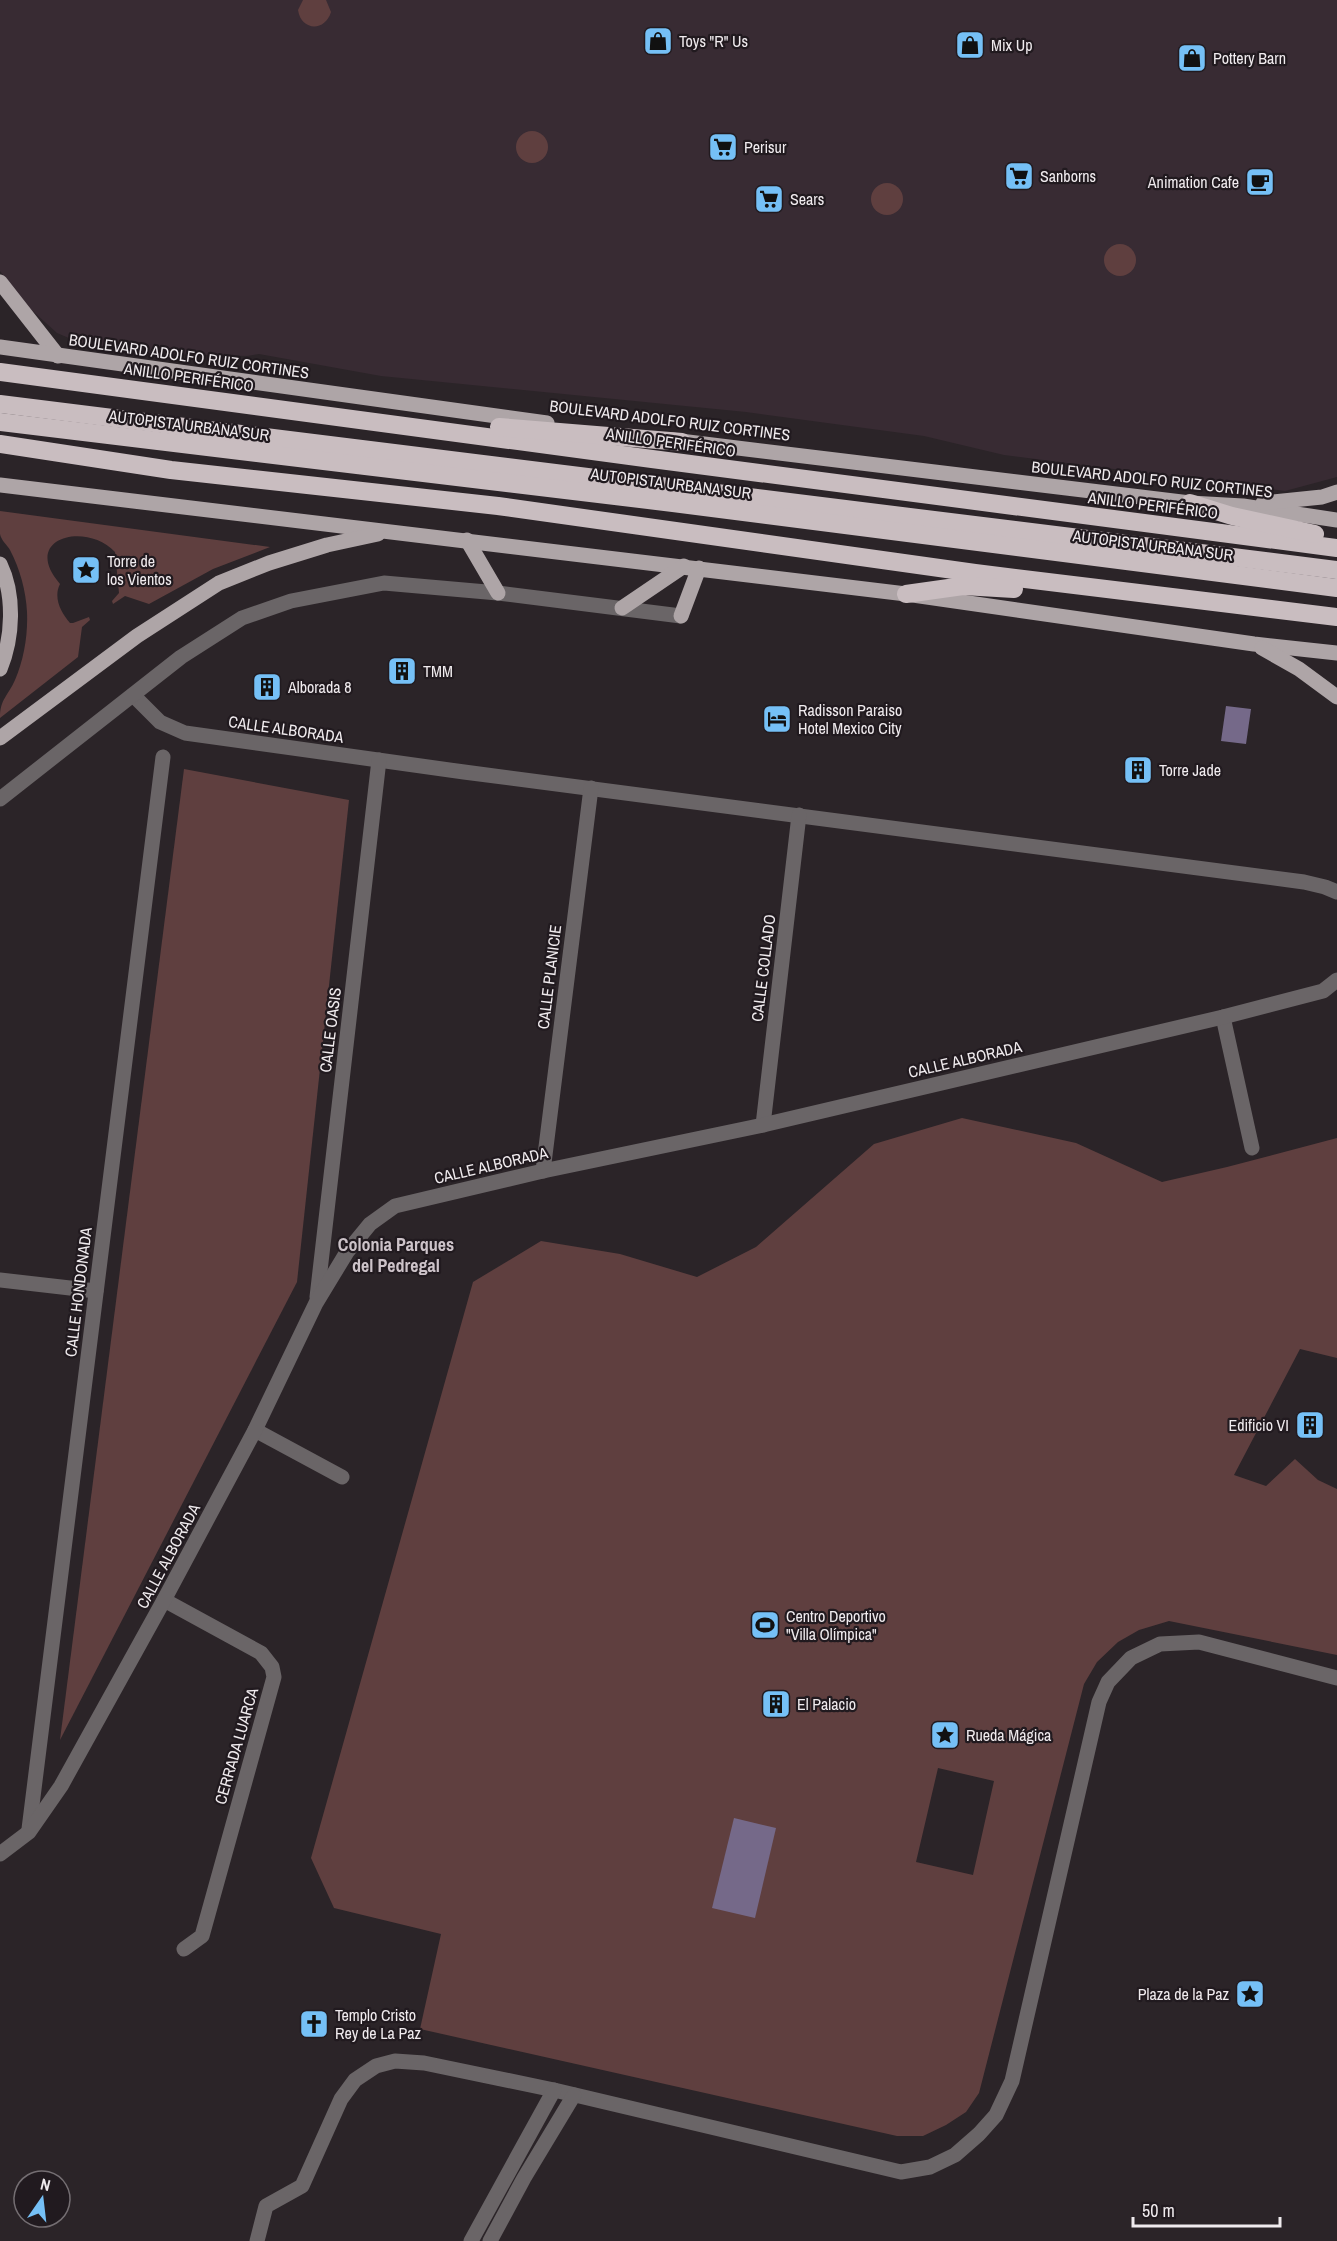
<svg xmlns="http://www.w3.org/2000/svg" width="1337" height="2241" viewBox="0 0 1337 2241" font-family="'Archivo Narrow',sans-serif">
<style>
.built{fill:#382b33}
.green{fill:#5f3f3f;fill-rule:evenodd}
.water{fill:#756989}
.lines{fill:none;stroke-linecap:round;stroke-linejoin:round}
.minor{stroke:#6a6567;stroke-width:15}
.major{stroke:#aea5a7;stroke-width:15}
.highway{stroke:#c9bdc0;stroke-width:18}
.labels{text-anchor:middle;stroke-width:4.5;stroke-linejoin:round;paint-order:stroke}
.poi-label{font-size:16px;fill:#f0ebee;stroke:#211a1f;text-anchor:start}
.street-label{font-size:16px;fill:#f0ebee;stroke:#211a1f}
.neighbourhood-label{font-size:18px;font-weight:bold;fill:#cdc3c9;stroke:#211a1f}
</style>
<rect width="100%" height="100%" fill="#2b2428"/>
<!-- built -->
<path class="built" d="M0,0H1337V477L1285,491L1004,455L924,436L746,412L381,376L259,354L247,356L102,352L57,333L25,304L0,271Z"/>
<!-- green -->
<g class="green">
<path d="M303,0H326L331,12C325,32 301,31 298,10Z"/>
<circle cx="532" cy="147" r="16"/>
<circle cx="887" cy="199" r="16"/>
<circle cx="1120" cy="260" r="16"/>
<path d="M0,511L270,547L213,569L149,604L125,596L113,604L112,601L119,593L115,552C86,521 20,538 60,584C53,598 61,612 70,623H73L89,617L90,620L82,627L78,657L0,718C0,699 8,696 15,680C24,659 28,635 27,612C26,591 20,569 10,550C7,545 1,540 0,534C0,527 0,518 0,511Z"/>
<path d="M184,769L349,800L297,1282L60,1740Z"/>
<path d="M962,1118L1076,1143L1162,1182L1227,1167L1337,1138V1358L1300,1349L1234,1475L1266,1486L1295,1459L1318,1480L1337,1489V1655L1169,1621L1139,1630L1118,1642L1097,1662L1084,1684L979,2093L966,2112L946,2125L923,2136H897L420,2029L441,1934L334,1908L311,1858L473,1282L541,1241L620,1254L697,1277L756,1247L874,1144ZM938,1768L994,1781L973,1875L916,1862Z"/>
</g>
<!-- water -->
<g class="water">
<path d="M1226,706L1251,709L1246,744L1221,741Z"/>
<path d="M734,1818L776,1828L755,1918L712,1908Z"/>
</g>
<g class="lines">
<!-- minor -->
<g class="minor">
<path d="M133,695L160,722L185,733L464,772L1304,882L1325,887L1337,892"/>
<path d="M0,799L181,657L242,618L291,601L384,583L498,593L681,616"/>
<path d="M1223,1017L1252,1148"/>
<path d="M763,1125L799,815"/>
<path d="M543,1171L591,788"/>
<path d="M0,1280L96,1291"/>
<path d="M317,1297L379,760"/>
<path d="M255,1430L342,1477"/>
<path d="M164,1600L261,1653L272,1667L274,1677L202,1936L184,1949"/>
<path d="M29,1829L163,757"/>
<path d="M0,1854L29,1832L61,1786L164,1600L255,1430L316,1303L347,1252L370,1224L395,1206L543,1171L763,1125L1223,1017L1323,991L1337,980"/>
<path d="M257,2241L266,2206L302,2186L341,2099L355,2080L376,2066L395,2061L424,2063L554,2090L901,2172L930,2167L955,2155L979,2134L996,2115L1012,2081L1099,1702L1108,1682L1131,1658L1160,1644L1199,1642L1337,1678"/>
<path d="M471,2241L554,2090"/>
<path d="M490,2241L524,2178L574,2095"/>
</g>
<!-- major -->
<g class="major">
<path d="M0,282L58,356"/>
<path d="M0,347L547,423"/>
<path d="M672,440L1190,503L1243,506L1337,520"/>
<path d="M0,485L906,594L1254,644L1337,653"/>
<path d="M1263,503L1322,497L1337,492"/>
<path d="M467,540L498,593"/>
<path d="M0,564C15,595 13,638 0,669"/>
<path d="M622,608L684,566"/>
<path d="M681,616L699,568"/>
<path d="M1262,648L1299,669L1337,697"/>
<path d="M0,738L137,636L219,583L269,563L327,545L378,534"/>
</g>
<!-- highway -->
<g class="highway">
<path d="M0,372L652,459L1337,548"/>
<path d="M0,404L1337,570"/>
<path d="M0,422L673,503L1337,588"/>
<path d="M499,427L682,442"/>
<path d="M0,444L171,470L498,506L975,573L1337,617"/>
<path d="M1190,503L1232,516L1315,534"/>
<path d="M906,594L963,586L1014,589"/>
</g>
</g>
<!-- icons -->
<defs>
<g id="shop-square" transform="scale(1.5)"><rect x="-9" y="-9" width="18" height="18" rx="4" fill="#75c0f6" stroke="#211a1f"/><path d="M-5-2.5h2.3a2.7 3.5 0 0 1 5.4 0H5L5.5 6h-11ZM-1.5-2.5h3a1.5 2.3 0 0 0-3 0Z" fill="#111"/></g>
<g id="supermarket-square" transform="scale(1.5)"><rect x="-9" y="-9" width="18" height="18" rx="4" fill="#75c0f6" stroke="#211a1f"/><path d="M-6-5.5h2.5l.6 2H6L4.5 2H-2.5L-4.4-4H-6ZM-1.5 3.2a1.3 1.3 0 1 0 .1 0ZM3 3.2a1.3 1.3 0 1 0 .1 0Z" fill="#111"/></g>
<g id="cafe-square" transform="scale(1.5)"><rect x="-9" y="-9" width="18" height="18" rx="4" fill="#75c0f6" stroke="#211a1f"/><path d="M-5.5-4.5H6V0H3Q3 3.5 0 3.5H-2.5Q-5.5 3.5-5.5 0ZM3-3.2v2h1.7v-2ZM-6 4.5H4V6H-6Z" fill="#111"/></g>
<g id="sight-square" transform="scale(1.5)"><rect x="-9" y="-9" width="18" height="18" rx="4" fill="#75c0f6" stroke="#211a1f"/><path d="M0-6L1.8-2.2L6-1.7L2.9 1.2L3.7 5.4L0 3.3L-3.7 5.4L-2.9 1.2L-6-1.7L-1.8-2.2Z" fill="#111"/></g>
<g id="building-square" transform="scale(1.5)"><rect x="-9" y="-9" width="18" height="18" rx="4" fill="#75c0f6" stroke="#211a1f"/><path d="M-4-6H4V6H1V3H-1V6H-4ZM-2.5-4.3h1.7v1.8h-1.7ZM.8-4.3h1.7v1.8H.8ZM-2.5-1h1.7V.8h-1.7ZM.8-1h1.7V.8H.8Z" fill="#111"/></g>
<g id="hotel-square" transform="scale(1.5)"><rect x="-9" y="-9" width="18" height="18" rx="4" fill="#75c0f6" stroke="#211a1f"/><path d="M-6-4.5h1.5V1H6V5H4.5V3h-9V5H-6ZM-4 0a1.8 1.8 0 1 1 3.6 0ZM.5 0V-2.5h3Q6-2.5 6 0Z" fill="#111"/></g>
<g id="stadium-square" transform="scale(1.5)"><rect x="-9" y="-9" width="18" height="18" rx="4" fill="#75c0f6" stroke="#211a1f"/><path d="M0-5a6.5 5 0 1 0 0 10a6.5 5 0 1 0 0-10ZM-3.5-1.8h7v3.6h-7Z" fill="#111"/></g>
<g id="church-square" transform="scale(1.5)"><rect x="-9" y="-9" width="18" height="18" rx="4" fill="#75c0f6" stroke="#211a1f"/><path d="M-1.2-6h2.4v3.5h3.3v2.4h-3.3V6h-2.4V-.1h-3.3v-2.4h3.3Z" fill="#111"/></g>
</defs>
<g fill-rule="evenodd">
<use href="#shop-square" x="658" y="41"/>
<use href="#shop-square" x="970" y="45"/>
<use href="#shop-square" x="1192" y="58"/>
<use href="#supermarket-square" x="723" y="147"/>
<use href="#supermarket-square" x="1019" y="176"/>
<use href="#cafe-square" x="1260" y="182"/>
<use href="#supermarket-square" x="769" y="199"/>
<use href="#sight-square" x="86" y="570"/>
<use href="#building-square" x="402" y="671"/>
<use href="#building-square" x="267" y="687"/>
<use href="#hotel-square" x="777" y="719"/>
<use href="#building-square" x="1138" y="770"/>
<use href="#building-square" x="1310" y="1425"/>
<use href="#stadium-square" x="765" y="1625"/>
<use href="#building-square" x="776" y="1704"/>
<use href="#sight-square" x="945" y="1735"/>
<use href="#sight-square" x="1250" y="1994"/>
<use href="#church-square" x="314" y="2024"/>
</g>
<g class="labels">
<!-- poi labels -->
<g class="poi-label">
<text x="679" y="47">Toys "R" Us</text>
<text x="991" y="51">Mix Up</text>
<text x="1213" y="64">Pottery Barn</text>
<text x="744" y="153">Perisur</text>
<text x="1040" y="182">Sanborns</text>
<text x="1239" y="188" text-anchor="end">Animation Cafe</text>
<text x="790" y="205">Sears</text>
<text x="107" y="567">Torre de<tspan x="107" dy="18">los Vientos</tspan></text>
<text x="423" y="677">TMM</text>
<text x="288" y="693">Alborada 8</text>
<text x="798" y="716">Radisson Paraiso<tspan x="798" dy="18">Hotel Mexico City</tspan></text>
<text x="1159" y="776">Torre Jade</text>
<text x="1289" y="1431" text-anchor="end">Edificio VI</text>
<text x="786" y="1622">Centro Deportivo<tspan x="786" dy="18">"Villa Olímpica"</tspan></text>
<text x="797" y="1710">El Palacio</text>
<text x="966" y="1741">Rueda Mágica</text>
<text x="1229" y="2000" text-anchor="end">Plaza de la Paz</text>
<text x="335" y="2021">Templo Cristo<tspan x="335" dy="18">Rey de La Paz</tspan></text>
</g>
<!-- street labels -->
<g class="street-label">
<text transform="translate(189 356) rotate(8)" y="6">BOULEVARD ADOLFO RUIZ CORTINES</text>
<text transform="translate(189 377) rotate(8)" y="6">ANILLO PERIFÉRICO</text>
<text transform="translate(670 420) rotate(7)" y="6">BOULEVARD ADOLFO RUIZ CORTINES</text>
<text transform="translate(189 425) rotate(7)" y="6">AUTOPISTA URBANA SUR</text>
<text transform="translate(671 442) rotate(8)" y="6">ANILLO PERIFÉRICO</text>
<text transform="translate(1152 479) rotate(6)" y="6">BOULEVARD ADOLFO RUIZ CORTINES</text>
<text transform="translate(671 483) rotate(7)" y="6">AUTOPISTA URBANA SUR</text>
<text transform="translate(1153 505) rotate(7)" y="6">ANILLO PERIFÉRICO</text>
<text transform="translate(1153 545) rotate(7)" y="6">AUTOPISTA URBANA SUR</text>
<text transform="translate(286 729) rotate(8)" y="6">CALLE ALBORADA</text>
<text transform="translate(763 968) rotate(-83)" y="6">CALLE COLLADO</text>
<text transform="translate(549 977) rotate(-83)" y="6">CALLE PLANICIE</text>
<text transform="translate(330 1030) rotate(-83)" y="6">CALLE OASIS</text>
<text transform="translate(965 1059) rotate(-13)" y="6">CALLE ALBORADA</text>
<text transform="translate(491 1165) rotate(-13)" y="6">CALLE ALBORADA</text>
<text transform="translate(78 1292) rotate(-83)" y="6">CALLE HONDONADA</text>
<text transform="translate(168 1556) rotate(-62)" y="6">CALLE ALBORADA</text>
<text transform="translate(236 1746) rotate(-74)" y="6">CERRADA LUARCA</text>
</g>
<!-- neighbourhood labels -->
<g class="neighbourhood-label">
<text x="396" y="1251">Colonia Parques<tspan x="396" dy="21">del Pedregal</tspan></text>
</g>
</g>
<!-- north arrow -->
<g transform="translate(42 2199) rotate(14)"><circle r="28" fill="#211a1f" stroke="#746e72" stroke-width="1.5"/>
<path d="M0-4.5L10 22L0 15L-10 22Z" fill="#75c0f6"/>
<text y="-9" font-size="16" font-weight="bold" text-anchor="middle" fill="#f0ebee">N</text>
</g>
<!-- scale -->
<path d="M1133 2217v9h147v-9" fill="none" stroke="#f0ebee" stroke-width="3"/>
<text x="1142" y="2217" font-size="18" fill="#f0ebee" stroke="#211a1f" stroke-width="4.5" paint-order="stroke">50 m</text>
</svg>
